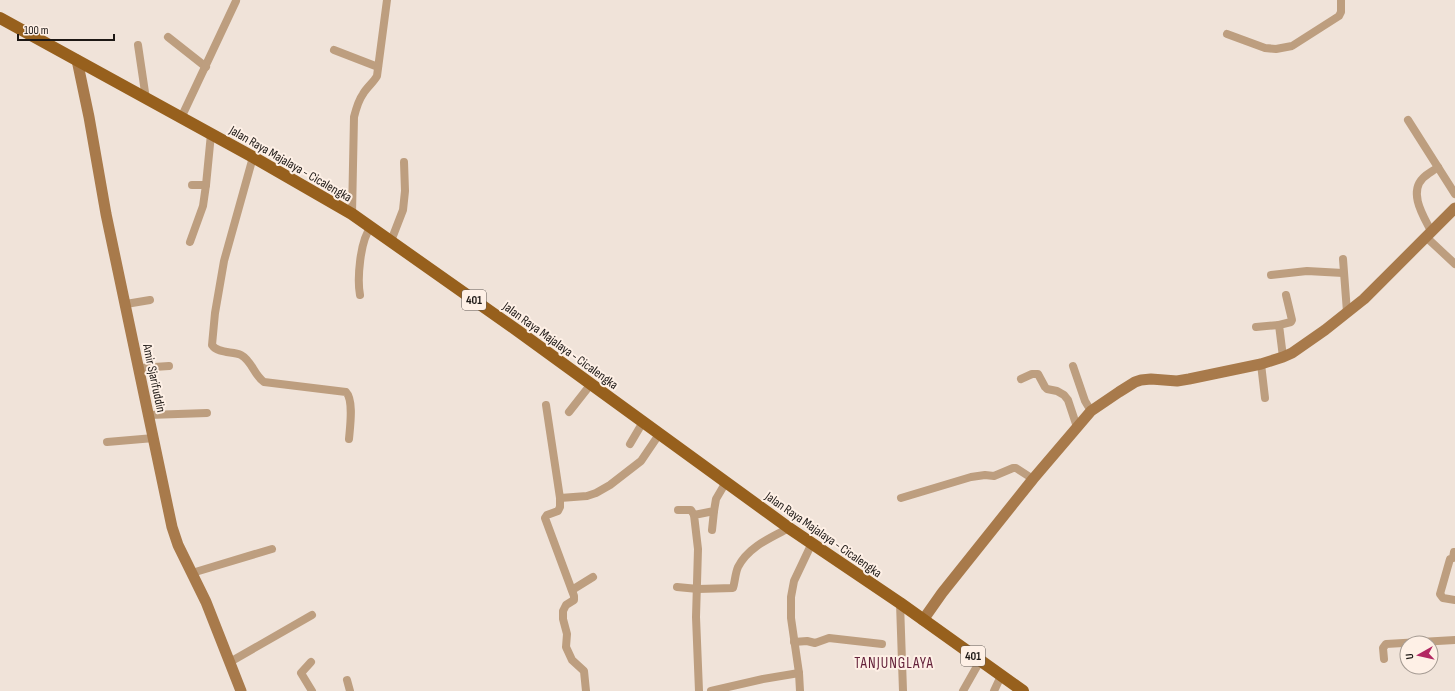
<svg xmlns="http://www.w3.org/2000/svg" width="1455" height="691" viewBox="0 0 1455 691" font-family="'Sofia Sans Condensed',sans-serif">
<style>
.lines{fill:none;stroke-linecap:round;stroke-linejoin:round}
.street{stroke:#bd9e7f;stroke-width:8}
.secondary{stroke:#a87a4b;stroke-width:11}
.primary{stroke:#97601d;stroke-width:12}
.labels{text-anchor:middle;stroke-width:4;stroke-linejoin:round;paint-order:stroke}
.shield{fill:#fef0e6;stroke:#605954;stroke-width:1}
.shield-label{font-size:12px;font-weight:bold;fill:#1d1815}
.street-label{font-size:13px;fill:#1d1815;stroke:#fef0e6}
.quarter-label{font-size:15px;letter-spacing:1px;fill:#64213a;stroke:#fef0e6}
</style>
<rect width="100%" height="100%" fill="#f0e3d9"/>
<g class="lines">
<!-- street -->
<g class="street">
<path d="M1227,34L1265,48L1276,49L1292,46L1339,16L1341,12V0"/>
<path d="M168,37L206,67"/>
<path d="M138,45L146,99"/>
<path d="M334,50L378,67"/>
<path d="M181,118L236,1"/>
<path d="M1408,120L1455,194"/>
<path d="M253,157L224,261L215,313L212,345C218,354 233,351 241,355C252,361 254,375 264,382L346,392C354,400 350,427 349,439"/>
<path d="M192,185H206L211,134"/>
<path d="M352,214L354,117C356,109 358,101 363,94C367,87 373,83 377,76L387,0"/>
<path d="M1431,231C1424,217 1408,193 1423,178C1427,174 1433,171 1438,167"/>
<path d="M1426,237L1455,264"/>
<path d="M391,241L403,210L405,191L404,162"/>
<path d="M190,242L203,206L206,185"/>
<path d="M1343,259L1347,312"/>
<path d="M1271,275L1307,271L1343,273"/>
<path d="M360,295C357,279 360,240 371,227"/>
<path d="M126,304L150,300"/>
<path d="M1256,327L1279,325"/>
<path d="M1283,357L1279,325L1291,322L1292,320L1286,295"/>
<path d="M1261,364L1265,398"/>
<path d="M1073,366L1085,401L1091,411"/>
<path d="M139,368L169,366"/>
<path d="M1021,379L1032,374H1038L1045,387L1047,389L1057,391L1064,395L1068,400L1077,427"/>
<path d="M546,405L560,498V507L558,511L547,515L545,518L574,596V600L566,605L563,611V619L567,634L566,647L572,660L584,671L586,691"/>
<path d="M569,412L591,384"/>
<path d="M149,415L207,413"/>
<path d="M107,442L154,438"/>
<path d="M630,444L643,422"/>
<path d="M560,498L587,496L596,493L610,485L641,461L660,433"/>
<path d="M901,498L971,477L985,475L994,476L1013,468H1016L1033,479"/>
<path d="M678,510H691L694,515"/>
<path d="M712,530L714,511"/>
<path d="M1454,552L1453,558L1450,559L1440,594L1443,598L1455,600"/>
<path d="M192,573L272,549"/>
<path d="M677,587L698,589L733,588C735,582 735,574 738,567C748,547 770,538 789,528"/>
<path d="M572,590L593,577"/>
<path d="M900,603L903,691"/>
<path d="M794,642L807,641L815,643L829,638L882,644"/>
<path d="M1384,659L1383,648L1386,644L1455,640"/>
<path d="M230,662L312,615"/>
<path d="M311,662L301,673L312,691"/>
<path d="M347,680L350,691"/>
<path d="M699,691L696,617L698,549L694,515L714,511L716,499L726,482"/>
<path d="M711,691L763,679L799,673"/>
<path d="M800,691L799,673L791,618V597L794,581L812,543"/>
<path d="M963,691L980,661"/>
<path d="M994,691L1001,676"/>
</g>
<!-- secondary -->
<g class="secondary">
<path d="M77,60L89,117L106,214L172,527L178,545L206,602L241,691"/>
<path d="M923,620L942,593L1033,479L1091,411L1119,392L1135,382L1141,380L1151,379L1177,381L1189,379L1261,364L1283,357L1292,353L1325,330L1364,299L1455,208"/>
</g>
<!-- primary -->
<path class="primary" d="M0,18L253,157L352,214L518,331L789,528L900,603L1023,691"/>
</g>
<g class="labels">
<!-- shield labels -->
<g class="shield">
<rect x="462" y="290" width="24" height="20" rx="3"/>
<rect x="961" y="646" width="24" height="20" rx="3"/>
</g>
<g class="shield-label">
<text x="474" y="304">401</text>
<text x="973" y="660">401</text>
</g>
<!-- street labels -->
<g class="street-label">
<text transform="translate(291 163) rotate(30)" y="5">Jalan Raya Majalaya - Cicalengka</text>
<text transform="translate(561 345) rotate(36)" y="5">Jalan Raya Majalaya - Cicalengka</text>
<text transform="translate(155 378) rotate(78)" y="5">Amir Sjarifuddin</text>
<text transform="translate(824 534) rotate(35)" y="5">Jalan Raya Majalaya - Cicalengka</text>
</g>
<!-- quarter labels -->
<g class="quarter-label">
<text x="894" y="668">TANJUNGLAYA</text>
</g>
</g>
<!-- north arrow -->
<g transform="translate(1419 655) rotate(262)"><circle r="19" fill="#fef0e6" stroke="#a49a92"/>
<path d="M0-3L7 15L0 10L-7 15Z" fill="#b22762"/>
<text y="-6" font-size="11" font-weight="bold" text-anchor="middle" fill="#1d1815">U</text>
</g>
<!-- scale -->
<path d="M18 34v6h96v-6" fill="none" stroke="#1d1815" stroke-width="2"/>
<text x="24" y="34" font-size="12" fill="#1d1815" stroke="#fef0e6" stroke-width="3" paint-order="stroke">100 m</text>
</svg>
